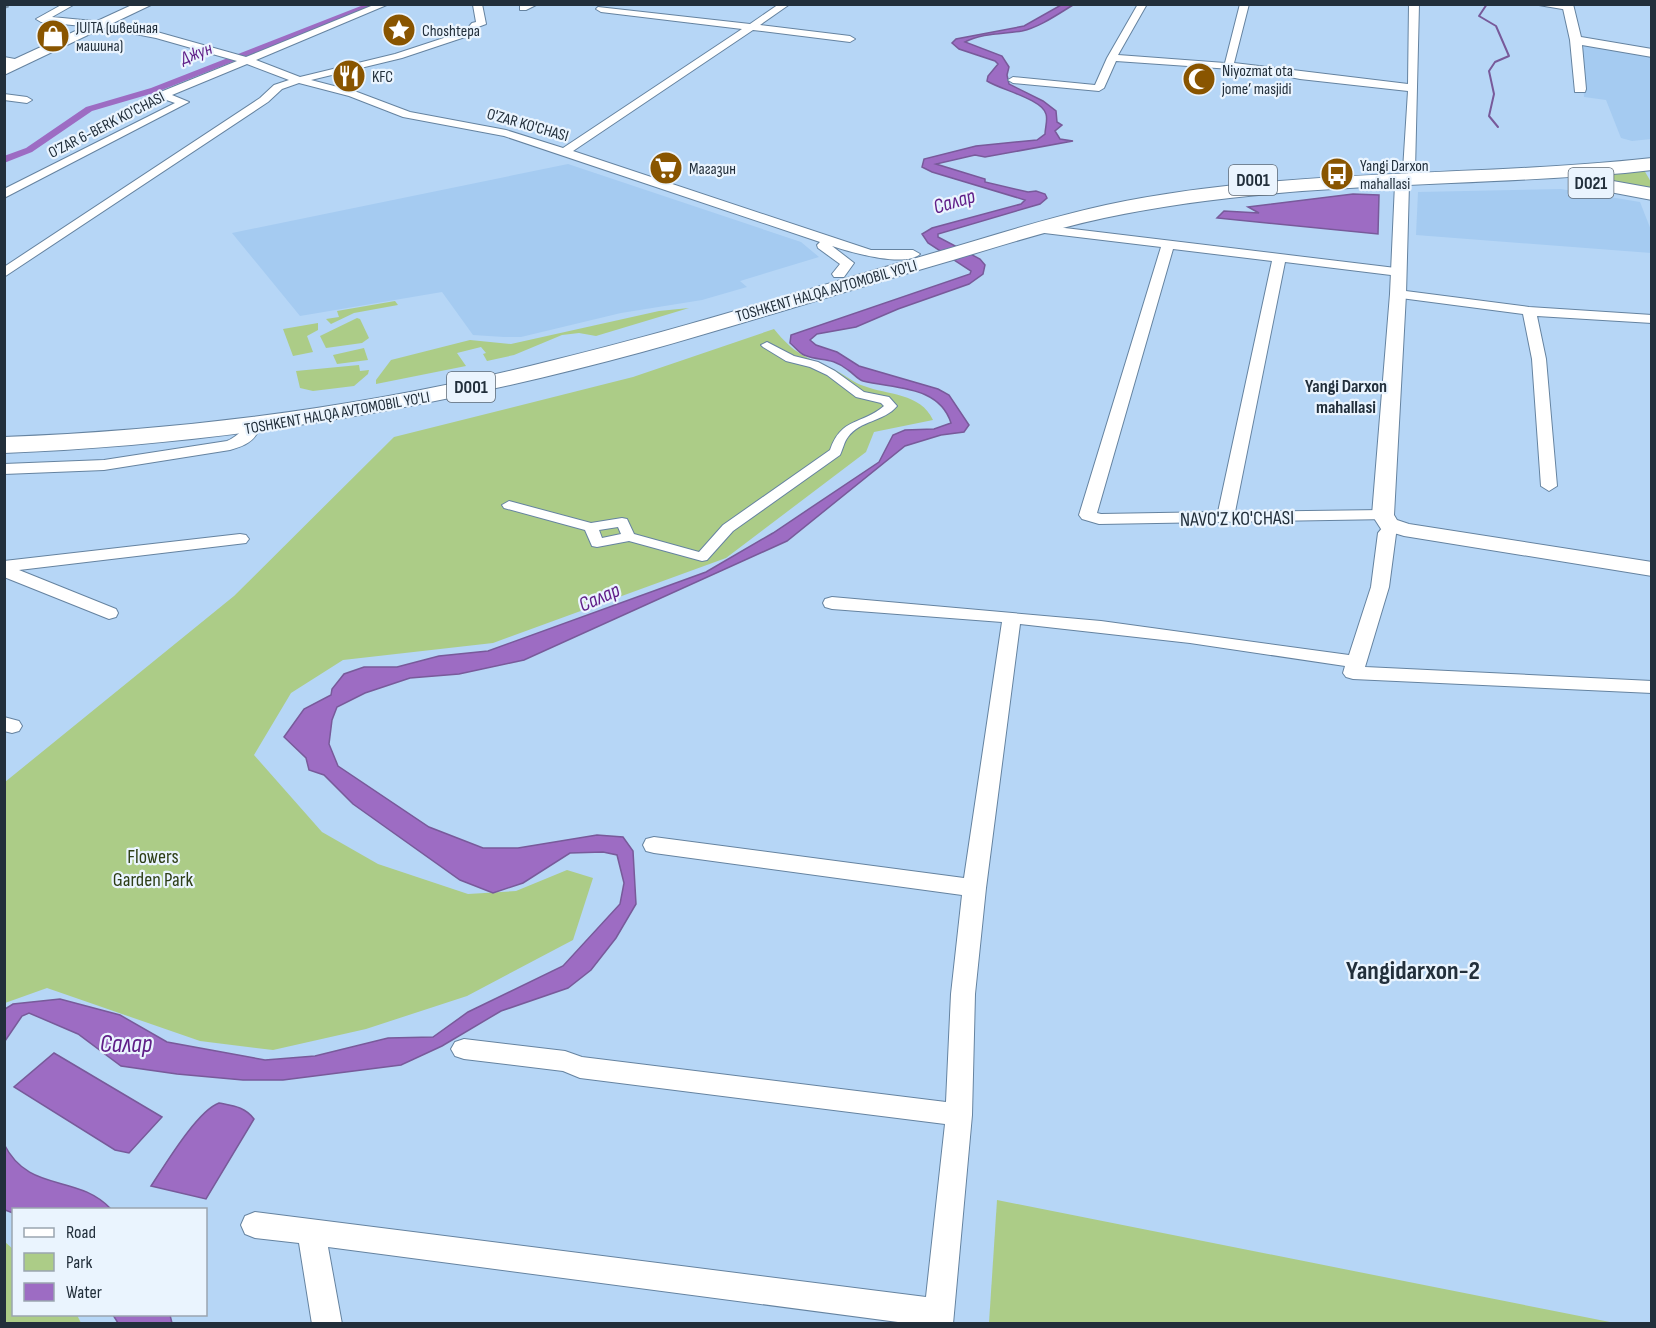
<svg xmlns="http://www.w3.org/2000/svg" width="1656" height="1328" viewBox="0 0 1656 1328" font-family="'Sofia Sans Condensed',sans-serif">
<style>
.built{fill:#a5cbf1}
.green{fill:#accc87}
.water{fill:#9d6cc3;stroke:#785a9a;stroke-width:1.5}
.lines{fill:none;stroke-linecap:round;stroke-linejoin:round}
.stream{stroke:#785a9a;stroke-width:2}
.canal{fill:#9d6cc3;fill-rule:evenodd}
.pedestrian-casing{stroke:#6583a0;stroke-width:2}
.minor-casing{stroke:#6583a0;stroke-width:2}
.tertiary-casing{stroke:#6583a0;stroke-width:2}
.primary-casing{stroke:#6583a0;stroke-width:2}
.trunk-casing{stroke:#6583a0;stroke-width:2}
.pedestrian{fill:#fff;fill-rule:evenodd}
.minor{fill:#fff;fill-rule:evenodd}
.tertiary{fill:#fff;fill-rule:evenodd}
.primary{fill:#fff;fill-rule:evenodd}
.trunk{fill:#fff;fill-rule:evenodd}
.rail{stroke:#738ba2;stroke-width:2;stroke-dasharray:5 5;stroke-linecap:butt}
.labels{text-anchor:middle;stroke-width:4.5;stroke-linejoin:round;paint-order:stroke}
.far-poi-label{font-size:16px;fill:#222f3b;stroke:#eaf4fe;text-anchor:start}
.far-street-label{font-size:16px;fill:#222f3b;stroke:#eaf4fe}
.far-water-label{font-size:18px;font-style:italic;fill:#601e88;stroke:#eaf4fe}
.shield{fill:#eaf4fe;stroke:#5e6a76;stroke-width:1.5}
.shield-label{font-size:18px;font-weight:bold;fill:#222f3b}
.far-neighbourhood-label{font-size:18px;font-weight:bold;fill:#222f3b;stroke:#eaf4fe}
.street-label{font-size:20px;fill:#222f3b;stroke:#eaf4fe}
.park-label{font-size:20px;fill:#2d3e16;stroke:#eaf4fe}
.water-label{font-size:21px;font-style:italic;fill:#601e88;stroke:#eaf4fe}
.near-neighbourhood-label{font-size:26px;font-weight:bold;fill:#222f3b;stroke:#eaf4fe}
.near-water-label{font-size:26px;font-style:italic;fill:#601e88;stroke:#eaf4fe}
</style>
<rect width="100%" height="100%" fill="#b6d6f6"/>
<!-- built -->
<g class="built">
<path d="M1580,42L1651,55V139L1632,141L1621,138L1606,100L1584,97Z"/>
<path d="M568,164L801,242L819,257L740,281L747,287L702,300L621,313L521,337H504L473,335L442,292L300,316L232,233Z"/>
<path d="M1561,189L1640,202L1651,230V253L1416,235L1418,192Z"/>
</g>
<!-- green -->
<g class="green">
<path d="M1644,170L1651,182V190L1578,176Z"/>
<path d="M395,301L398,305L354,313L331,324L326,319L339,317L337,311Z"/>
<path d="M689,308L596,336L579,333L562,335L514,355L487,361L483,354L486,353L481,347L457,353L466,366L376,384V380L391,360L470,340L511,344L659,311Z"/>
<path d="M357,318L360,319L369,338L362,343L326,348L320,336Z"/>
<path d="M318,323V330L307,336L313,352L293,356L283,329Z"/>
<path d="M774,329C796,356 805,356 835,370C845,375 854,383 864,386C887,395 921,393 933,420L874,432L866,452L726,558L493,643L343,660L291,693L254,755L322,832L378,864L468,894L516,891L567,870L593,878L573,940L467,996L366,1029L273,1050L200,1041L47,988L5,1003V782L234,596L394,437L633,377Z"/>
<path d="M364,348L368,360L337,364L333,355Z"/>
<path d="M359,365L360,371L369,370L368,374L354,386L313,391L300,388L296,371Z"/>
<path d="M997,1200L1615,1323H989Z"/>
<path d="M5,1242L13,1249L14,1314L77,1315L81,1323H5Z"/>
</g>
<!-- water -->
<g class="water">
<path d="M1061,5H1073C1058,14 1040,27 1022,31C1003,34 982,33 965,42L1002,56L1009,67L1007,75L1009,84L1043,101L1056,111L1057,122L1062,125L1055,131L1060,139L1073,141L985,157L975,155L936,164L985,179V182L1028,192L1036,191L1045,194L1047,198L1040,204L938,234V237L980,259L985,265L983,274L969,284L898,309L856,327L817,334L810,340L816,345L837,352L859,366L938,389L949,395L969,425L964,432L941,435L905,446L787,541L524,660L459,674L410,678L365,693L337,707L332,720L329,744L338,766L429,827L483,848H518L597,835L623,837L633,851L636,904L616,938L591,970L568,988L501,1011L442,1046L401,1065L283,1080H243L177,1074L121,1066L78,1034L29,1013L22,1016L5,1041V1009L13,1004L60,999L120,1015L167,1042L265,1060L315,1056L388,1038L433,1037L468,1012L563,966L620,904L624,883L617,855L603,852L570,853L523,883L493,893L460,880L353,804L324,775L309,770L306,758L284,737L304,709L331,695L332,689L344,674L364,667H397L439,656L488,651L706,572L773,533L879,462L893,435L905,430L934,429L951,423C939,385 894,389 863,381C857,379 853,373 848,370C830,356 821,362 804,355C799,353 794,346 790,343L791,335L970,274L971,271L928,243L922,234L932,228L1021,204L1025,200L932,172L922,167L924,159L976,146L1037,140L1045,134C1045,128 1048,120 1046,114C1042,99 1001,90 987,81L988,76L998,64L995,61L959,49L952,43L956,39L1024,26Z"/>
<path d="M1353,194L1379,195L1378,234L1217,218L1224,211L1259,213L1248,207Z"/>
<path d="M54,1053L162,1117L129,1153L115,1150L14,1087Z"/>
<path d="M219,1103C234,1106 245,1107 254,1119L206,1199L151,1186C165,1165 197,1111 219,1103Z"/>
<path d="M4,1144C29,1194 77,1173 111,1209L14,1210L13,1213L5,1210Z"/>
<path d="M113,1315H170L172,1323H118Z"/>
</g>
<g class="lines">
<!-- stream -->
<path class="stream" d="M1487,4L1479,16L1496,26L1509,56L1495,62L1489,71L1494,94L1489,116L1498,127"/>
<!-- canal -->
<path class="canal" d="M366,4H378L157,92L92,111L32,152L4,163V156L26,148L86,107L151,88Z"/>
<!-- pedestrian casing -->
<g class="pedestrian-casing">
<path id="pedestrian" d="M767,342L794,356L818,362L835,371L864,392L889,397L897,406C884,422 860,420 848,437C844,442 843,449 840,455L733,531L707,560L702,561L629,541L597,547L592,546L585,530L504,508L502,505L509,501L591,523L622,518L627,519L634,534L699,552L723,525L830,450C841,417 862,425 884,406L881,403L856,397L827,375L810,367L786,361L763,347L761,345ZM618,527L621,534L602,538L599,530Z"/>
</g>
<!-- minor casing -->
<g class="minor-casing">
<g id="minor">
<path d="M63,4H75L52,17L93,21L98,24L93,27L41,22L36,19Z"/>
<path d="M376,4H389L256,60L300,77L395,54L465,31L472,23L476,22L473,5L482,4L486,24L478,27L471,35L402,58L311,80L357,92L410,112L506,130L563,148L742,29L601,12L596,9L598,7L750,24L779,4H790L760,25L850,36L855,39L850,42L753,30L573,151L871,250H913L920,254C905,268 850,252 832,246L854,263L844,277H834L832,274L840,264L818,248L817,245L820,242L504,136L403,117L349,96L299,83L282,89L268,102L4,277V267L260,98L274,85L289,80L247,64L172,95L189,102L4,198V189L175,103L158,97V93L237,61L156,38L99,27V23L157,32L246,57Z"/>
<path d="M524,4H538L526,10H520V6Z"/>
<path d="M1138,4H1147L1118,55L1225,63L1240,4H1249L1234,63L1408,84L1409,4H1419L1415,170L1409,174L1403,170L1408,91L1300,79L1260,71L1116,61L1104,88L1099,91L1013,83L1008,80L1013,77L1095,85L1107,58Z"/>
<path d="M1533,4H1569L1573,7L1568,10Z"/>
<path d="M4,57L15,59L16,61L11,64L4,63Z"/>
<path d="M4,94L27,97L32,100L27,103L4,100Z"/>
<path d="M1040,225L1404,269L1406,272L1399,276L1285,262L1235,512L1383,510L1389,511L1392,515L1389,519L1099,524L1082,519L1079,515L1161,247L1036,232L1034,229ZM1173,249L1272,261L1218,512L1101,514L1097,513Z"/>
<path d="M1398,290L1529,307L1652,315V323L1537,316L1546,359L1557,486L1549,491L1541,486L1532,359L1523,314L1393,297L1391,294L1393,291Z"/>
<path d="M252,423L260,428C254,442 244,446 230,450L104,470L4,474V464L104,460L227,441C240,436 244,425 252,423Z"/>
<path d="M1393,521L1399,522L1402,526L1396,534L1389,587L1365,667L1652,681V693L1353,679L1346,677L1343,673L1345,666L1190,643L1020,624L986,888L975,994L972,1115L953,1324H913L328,1247L342,1324H312L299,1243L255,1238L245,1234L241,1225L245,1216L255,1212L926,1297L945,1124L580,1078L563,1071L464,1059L455,1056L451,1049L455,1042L464,1039L565,1051L582,1057L946,1102L951,994L962,895L654,853L646,851L643,845L646,839L654,837L964,878L1002,622L832,609L825,607L823,603L825,599L832,597L1101,621L1349,655L1371,587L1378,533L1387,522Z"/>
<path d="M240,534L246,535L249,539L246,543L19,570L116,609L118,613L116,617L109,619L4,577V561Z"/>
<path d="M4,717L19,721L22,726L19,731L12,733L4,731Z"/>
</g>
</g>
<!-- tertiary casing -->
<g class="tertiary-casing">
<g id="tertiary">
<path d="M1562,4H1573L1581,37L1652,49V57L1582,45L1586,89L1585,92H1575L1570,40Z"/>
<path d="M1399,174L1404,175L1409,184L1406,294L1394,515L1397,520L1409,524L1652,562V576L1404,536L1381,529L1372,515L1390,294L1395,184L1392,178Z"/>
</g>
</g>
<!-- primary casing -->
<g class="primary-casing">
<path id="primary" d="M134,4H153L4,75V64Z"/>
</g>
<!-- trunk casing -->
<g class="trunk-casing">
<g id="trunk">
<path d="M1652,158V170L1625,173C1451,188 1276,181 1104,218C1053,229 1003,245 953,260C849,290 746,323 642,352C429,410 226,444 4,453V437C190,430 374,406 554,360C685,328 814,287 944,250C998,234 1051,217 1106,205C1286,167 1470,178 1652,158Z"/>
<path d="M1585,176L1652,188V200L1578,186L1575,182L1578,178Z"/>
</g>
</g>
<!-- pedestrian -->
<use href="#pedestrian" class="pedestrian"/>
<!-- minor -->
<use href="#minor" class="minor"/>
<!-- tertiary -->
<use href="#tertiary" class="tertiary"/>
<!-- primary -->
<use href="#primary" class="primary"/>
<!-- trunk -->
<use href="#trunk" class="trunk"/>
<!-- rail -->
<path class="rail" d="M4,8L15,4"/>
</g>
<!-- icons -->
<defs>
<g id="sight-disc" transform="scale(1.725)"><circle r="9.5" fill="#895500" stroke="#eaf4fe"/><path d="M0-6L1.8-2.2L6-1.7L2.9 1.2L3.7 5.4L0 3.3L-3.7 5.4L-2.9 1.2L-6-1.7L-1.8-2.2Z" fill="#fff"/></g>
<g id="shop-disc" transform="scale(1.725)"><circle r="9.5" fill="#895500" stroke="#eaf4fe"/><path d="M-5-2.5h2.3a2.7 3.5 0 0 1 5.4 0H5L5.5 6h-11ZM-1.5-2.5h3a1.5 2.3 0 0 0-3 0Z" fill="#fff"/></g>
<g id="restaurant-disc" transform="scale(1.725)"><circle r="9.5" fill="#895500" stroke="#eaf4fe"/><path d="M-5-6h1v4h1v-4h1v4h1v-4h1v5L-1.5 .5V6h-2V.5L-5-1ZM5-6V6H3V1.5H1.5Q1.5-4 5-6Z" fill="#fff"/></g>
<g id="mosque-disc" transform="scale(1.725)"><circle r="9.5" fill="#895500" stroke="#eaf4fe"/><path d="M3.5-4.9A6 6 0 1 0 3.5 4.9A5 5 0 1 1 3.5-4.9Z" fill="#fff"/></g>
<g id="supermarket-disc" transform="scale(1.725)"><circle r="9.5" fill="#895500" stroke="#eaf4fe"/><path d="M-6-5.5h2.5l.6 2H6L4.5 2H-2.5L-4.4-4H-6ZM-1.5 3.2a1.3 1.3 0 1 0 .1 0ZM3 3.2a1.3 1.3 0 1 0 .1 0Z" fill="#fff"/></g>
<g id="bus-disc" transform="scale(1.725)"><circle r="9.5" fill="#895500" stroke="#eaf4fe"/><path d="M-5-6H5V4H4V6H2V4H-2V6H-4V4H-5ZM-3.5-4V0h7V-4ZM-3.5 1.2v1.5H-2V1.2ZM2 1.2v1.5H3.5V1.2Z" fill="#fff"/></g>
</defs>
<g fill-rule="evenodd">
<use href="#sight-disc" x="399" y="30"/>
<use href="#shop-disc" x="53" y="36"/>
<use href="#restaurant-disc" x="349" y="76"/>
<use href="#mosque-disc" x="1199" y="79"/>
<use href="#supermarket-disc" x="666" y="168"/>
<use href="#bus-disc" x="1337" y="174"/>
</g>
<g class="labels">
<!-- far-poi labels -->
<g class="far-poi-label">
<text x="76" y="33">JUITA (швейная<tspan x="76" dy="18">машина)</tspan></text>
<text x="422" y="36">Choshtepa</text>
<text x="1222" y="76">Niyozmat ota<tspan x="1222" dy="18">jome’ masjidi</tspan></text>
<text x="372" y="82">KFC</text>
<text x="1360" y="171">Yangi Darxon<tspan x="1360" dy="18">mahallasi</tspan></text>
<text x="689" y="174">Магазин</text>
</g>
<!-- far-street labels -->
<g class="far-street-label">
<text transform="translate(106 124) rotate(-27)" y="6">O'ZAR 6-BERK KO'CHASI</text>
<text transform="translate(528 124) rotate(16)" y="6">O'ZAR KO'CHASI</text>
<text transform="translate(826 290) rotate(-16)" y="6">TOSHKENT HALQA AVTOMOBIL YO'LI</text>
<text transform="translate(337 412) rotate(-10)" y="6">TOSHKENT HALQA AVTOMOBIL YO'LI</text>
</g>
<!-- far-water labels -->
<g class="far-water-label">
<text transform="translate(196 53) rotate(-21)" y="6">Джун</text>
</g>
<!-- shield labels -->
<g class="shield">
<rect x="1229" y="165" width="48" height="30" rx="4.5"/>
<rect x="1568.5" y="168" width="45" height="30" rx="4.5"/>
<rect x="447" y="372" width="48" height="30" rx="4.5"/>
</g>
<g class="shield-label">
<text x="1253" y="186">D001</text>
<text x="1591" y="189">D021</text>
<text x="471" y="393">D001</text>
</g>
<!-- far-neighbourhood labels -->
<g class="far-neighbourhood-label">
<text x="1346" y="392">Yangi Darxon<tspan x="1346" dy="21">mahallasi</tspan></text>
</g>
<!-- street labels -->
<g class="street-label">
<text transform="translate(1237 518) rotate(-1)" y="7">NAVO'Z KO'CHASI</text>
</g>
<!-- park labels -->
<g class="park-label">
<text x="153" y="863">Flowers<tspan x="153" dy="23">Garden Park</tspan></text>
</g>
<!-- water labels -->
<g class="water-label">
<text transform="translate(954 201) rotate(-17)" y="7">Салар</text>
<text transform="translate(599 597) rotate(-24)" y="7">Салар</text>
</g>
<!-- near-neighbourhood labels -->
<g class="near-neighbourhood-label">
<text x="1413" y="979">Yangidarxon-2</text>
</g>
<!-- near-water labels -->
<g class="near-water-label">
<text x="126" y="1052">Салар</text>
</g>
</g>
<!-- border -->
<rect width="1656" height="1328" fill="none" stroke="#222f3b" stroke-width="12"/>
<!-- legend -->
<rect x="12" y="1208" width="195" height="108" fill="#eaf4fe" stroke="#9aa5b0" stroke-width="1.5"/>
<rect x="24" y="1228" width="30" height="9" fill="#ffffff" stroke="#9aa5b0" stroke-width="1.5"/>
<text x="66" y="1238" font-size="18" fill="#222f3b">Road</text>
<rect x="24" y="1253" width="30" height="18" fill="#accc87" stroke="#9aa5b0" stroke-width="1.5"/>
<text x="66" y="1268" font-size="18" fill="#222f3b">Park</text>
<rect x="24" y="1283" width="30" height="18" fill="#9d6cc3" stroke="#9aa5b0" stroke-width="1.5"/>
<text x="66" y="1298" font-size="18" fill="#222f3b">Water</text>
</svg>
